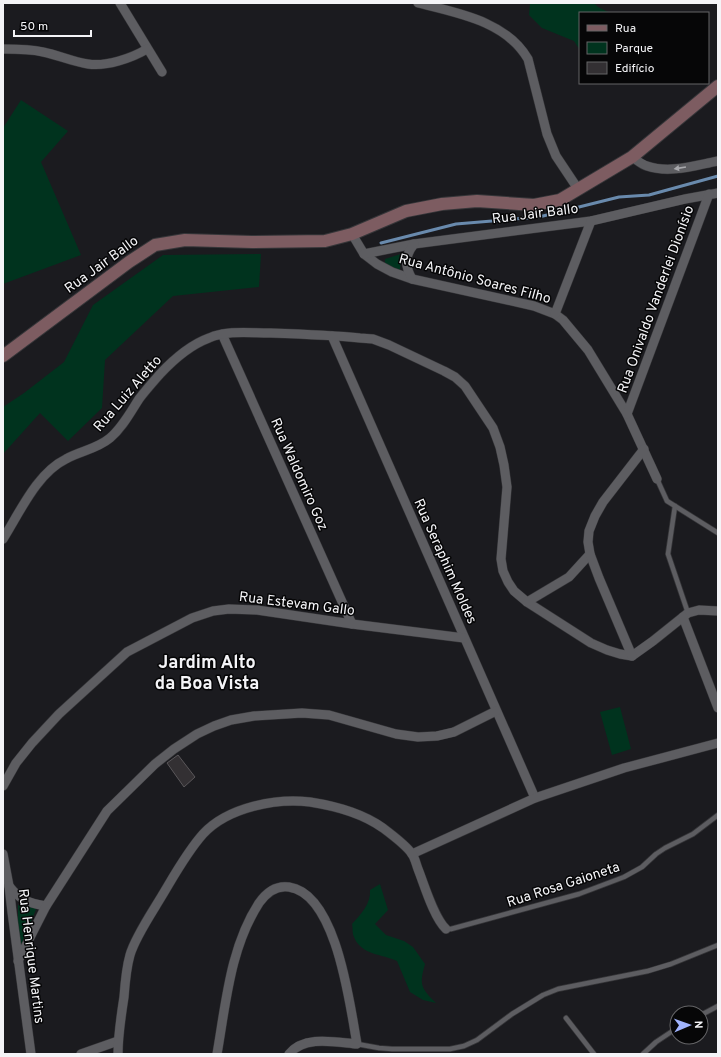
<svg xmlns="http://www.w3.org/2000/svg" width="721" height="1057" viewBox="0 0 721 1057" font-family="Overpass,sans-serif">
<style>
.green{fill:#00331e}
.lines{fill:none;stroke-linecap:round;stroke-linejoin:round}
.stream{stroke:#698aad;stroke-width:3}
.building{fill:#333033;stroke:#5a575a}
.lane-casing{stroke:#363639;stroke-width:6}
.street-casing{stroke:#363639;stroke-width:10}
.secondary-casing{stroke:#363639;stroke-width:14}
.lane{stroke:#5d5d61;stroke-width:4.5}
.street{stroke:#5d5d61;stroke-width:9}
.secondary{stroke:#7d5c61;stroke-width:12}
.oneway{fill:#a8a8ac}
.labels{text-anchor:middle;stroke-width:3;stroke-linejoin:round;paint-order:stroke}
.street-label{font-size:14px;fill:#f4f4f7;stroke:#060607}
.district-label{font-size:18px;font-weight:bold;fill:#f4f4f7;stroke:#060607}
</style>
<rect width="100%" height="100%" fill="#1b1b1f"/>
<!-- green -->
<g class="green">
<path d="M530,3H594L598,7L610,13H580V50L574,41L542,28L529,15Z"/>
<path d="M21,100L68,131L41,162L81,255L3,284V128Z"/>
<path d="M261,254L259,287L173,296L105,360L102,408L68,441L40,413L3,454V407L24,393L64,362L93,305L163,255Z"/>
<path d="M401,254L400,270L393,268L385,263V259Z"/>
<path d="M620,707L631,749L612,755L600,712Z"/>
<path d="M380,884L388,910L375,924L386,935L404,941L413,947L425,964C419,985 421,988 436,1003L423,1000L410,992L397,961C382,954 361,955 354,937C352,933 353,928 352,924C361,914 371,904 370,890Z"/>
<path d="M18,905L37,907L20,948L18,927Z"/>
</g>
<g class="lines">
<!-- stream -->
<path class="stream" d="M381,243L456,224L539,217L619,197L649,195L718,176"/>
</g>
<!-- building -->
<path class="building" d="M178,755L195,777L184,787L167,763Z"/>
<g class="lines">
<!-- lane casing -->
<g class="lane-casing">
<g id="lane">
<path d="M657,479L667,501L718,533"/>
<path d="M675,506L668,554L688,613"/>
<path d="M446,929H451L579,894L624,877L642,867L656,854L665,848L693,834L718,815"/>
<path d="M701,1015L718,1006"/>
<path d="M566,1018L594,1054"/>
<path d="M357,1044L379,1048L392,1049H450L464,1046L477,1040L512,1014L543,995L558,989L648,971L671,964L718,945"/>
<path d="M643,1054L656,1042L677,1028"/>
</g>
</g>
<!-- street casing -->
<g class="street-casing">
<g id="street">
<path d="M120,3L162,72"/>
<path d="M418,3C457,13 506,21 528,59L547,134L556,156L578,189"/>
<path d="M3,49C17,49 30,49 43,52C58,55 73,62 88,64C106,67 132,58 147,49"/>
<path d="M632,157C637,160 642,165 647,166C670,174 696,165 718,161"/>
<path d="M352,234L364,254L377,264L392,272L412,279L534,306L555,314L563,320L588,350L627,414L657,479"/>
<path d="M364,254L414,244L591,221L685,199L718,193"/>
<path d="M412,279C405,266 404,257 414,244"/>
<path d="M555,314L591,221"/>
<path d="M222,334L352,624"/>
<path d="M332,336L535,798"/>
<path d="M627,414L709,194"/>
<path d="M3,539C20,512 37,473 66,459C80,451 97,449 110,438C122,428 130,413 139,399C145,391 153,382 160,374C174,359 190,345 209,338C227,330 250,333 269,333C299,334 330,335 360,338L373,339L389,345L444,371L455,377L465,386L493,428L500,447L504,465L507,487L501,559L503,571L508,582L514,591L527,602L591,643L607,650L620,654L632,656L653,641L688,613L699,610L718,611"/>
<path d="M527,602L569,577L590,554"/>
<path d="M683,617L718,708"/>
<path d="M632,656L599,578L590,554L588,542L589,531L595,516L603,502L644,449"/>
<path d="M3,786L16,763L32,743L59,714L127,652L192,618L213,611L229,609L257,610L352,624L464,638"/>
<path d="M3,854L9,886L12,912L31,1054"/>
<path d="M412,854L535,798L624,768L718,743"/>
<path d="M9,886C20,900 28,903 46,906"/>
<path d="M18,961L46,906L107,811L155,764L174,749L197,734L214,726L231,720L254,716L302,713L329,715L396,734L418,737L437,736L454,732L496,711"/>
<path d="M81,1054L118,1041"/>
<path d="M118,1054C118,1035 121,1016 124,997C125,983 126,969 130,955C135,937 153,911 163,894C175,874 187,852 203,834C228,807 276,798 310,802C336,806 362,813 383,828C391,834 407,846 412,854C415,858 416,864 418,869C424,884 434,918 446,929"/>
<path d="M217,1054C226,1003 230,948 259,903C266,893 276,885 289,887C337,894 350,1006 357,1044C335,1042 304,1035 289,1054"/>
</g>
</g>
<!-- secondary casing -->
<g class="secondary-casing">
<path id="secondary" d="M3,356L129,262L155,245L185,240L252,242L325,241L352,234L406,211L442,204L477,201L534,205L560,200L632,157L718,86"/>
</g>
<!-- lane -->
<use href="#lane" class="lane"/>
<!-- street -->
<use href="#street" class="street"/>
<!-- secondary -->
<use href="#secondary" class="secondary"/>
</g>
<!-- one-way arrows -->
<defs><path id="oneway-solid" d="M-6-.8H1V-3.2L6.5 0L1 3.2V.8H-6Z"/></defs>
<use class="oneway" href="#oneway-solid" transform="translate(680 168) rotate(171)"/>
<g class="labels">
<!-- street labels -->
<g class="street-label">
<text transform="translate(535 213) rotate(-7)" y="5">Rua Jair Ballo</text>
<text transform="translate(101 264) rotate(-36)" y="5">Rua Jair Ballo</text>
<text transform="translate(475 278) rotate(15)" y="5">Rua Antônio Soares Filho</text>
<text transform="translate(655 299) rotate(-70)" y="5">Rua Onivaldo Vanderlei Dionísio</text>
<text transform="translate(127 393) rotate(-49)" y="5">Rua Luiz Aletto</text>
<text transform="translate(300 474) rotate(66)" y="5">Rua Waldomiro Goz</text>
<text transform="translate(446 561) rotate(66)" y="5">Rua Seraphim Moldes</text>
<text transform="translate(297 603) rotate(7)" y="5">Rua Estevam Gallo</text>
<text transform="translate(563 884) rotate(-18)" y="5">Rua Rosa Gaioneta</text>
<text transform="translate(32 956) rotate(83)" y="5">Rua Henrique Martins</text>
</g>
<!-- district labels -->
<g class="district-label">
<text x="207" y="668">Jardim Alto<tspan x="207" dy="21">da Boa Vista</tspan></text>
</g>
</g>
<!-- border -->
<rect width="721" height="1057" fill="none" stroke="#f4f4f7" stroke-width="8"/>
<!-- legend -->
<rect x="579" y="12" width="130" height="72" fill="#060607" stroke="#656567"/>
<rect x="587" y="25" width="20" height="6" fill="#7d5c61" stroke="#656567"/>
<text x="615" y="32" font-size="12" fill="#f4f4f7">Rua</text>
<rect x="587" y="42" width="20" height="12" fill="#00331e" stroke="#656567"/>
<text x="615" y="52" font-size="12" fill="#f4f4f7">Parque</text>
<rect x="587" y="62" width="20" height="12" fill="#333033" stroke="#656567"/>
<text x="615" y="72" font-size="12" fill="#f4f4f7">Edifício</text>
<!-- north arrow -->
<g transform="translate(689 1025) rotate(88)"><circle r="19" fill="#060607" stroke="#656567"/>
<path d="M0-3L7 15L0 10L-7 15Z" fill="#a0b3fd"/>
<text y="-6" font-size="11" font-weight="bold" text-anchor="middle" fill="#f4f4f7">N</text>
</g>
<!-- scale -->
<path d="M14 30v6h77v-6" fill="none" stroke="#f4f4f7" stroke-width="2"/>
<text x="20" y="30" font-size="12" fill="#f4f4f7" stroke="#060607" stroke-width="3" paint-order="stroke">50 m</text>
</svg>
